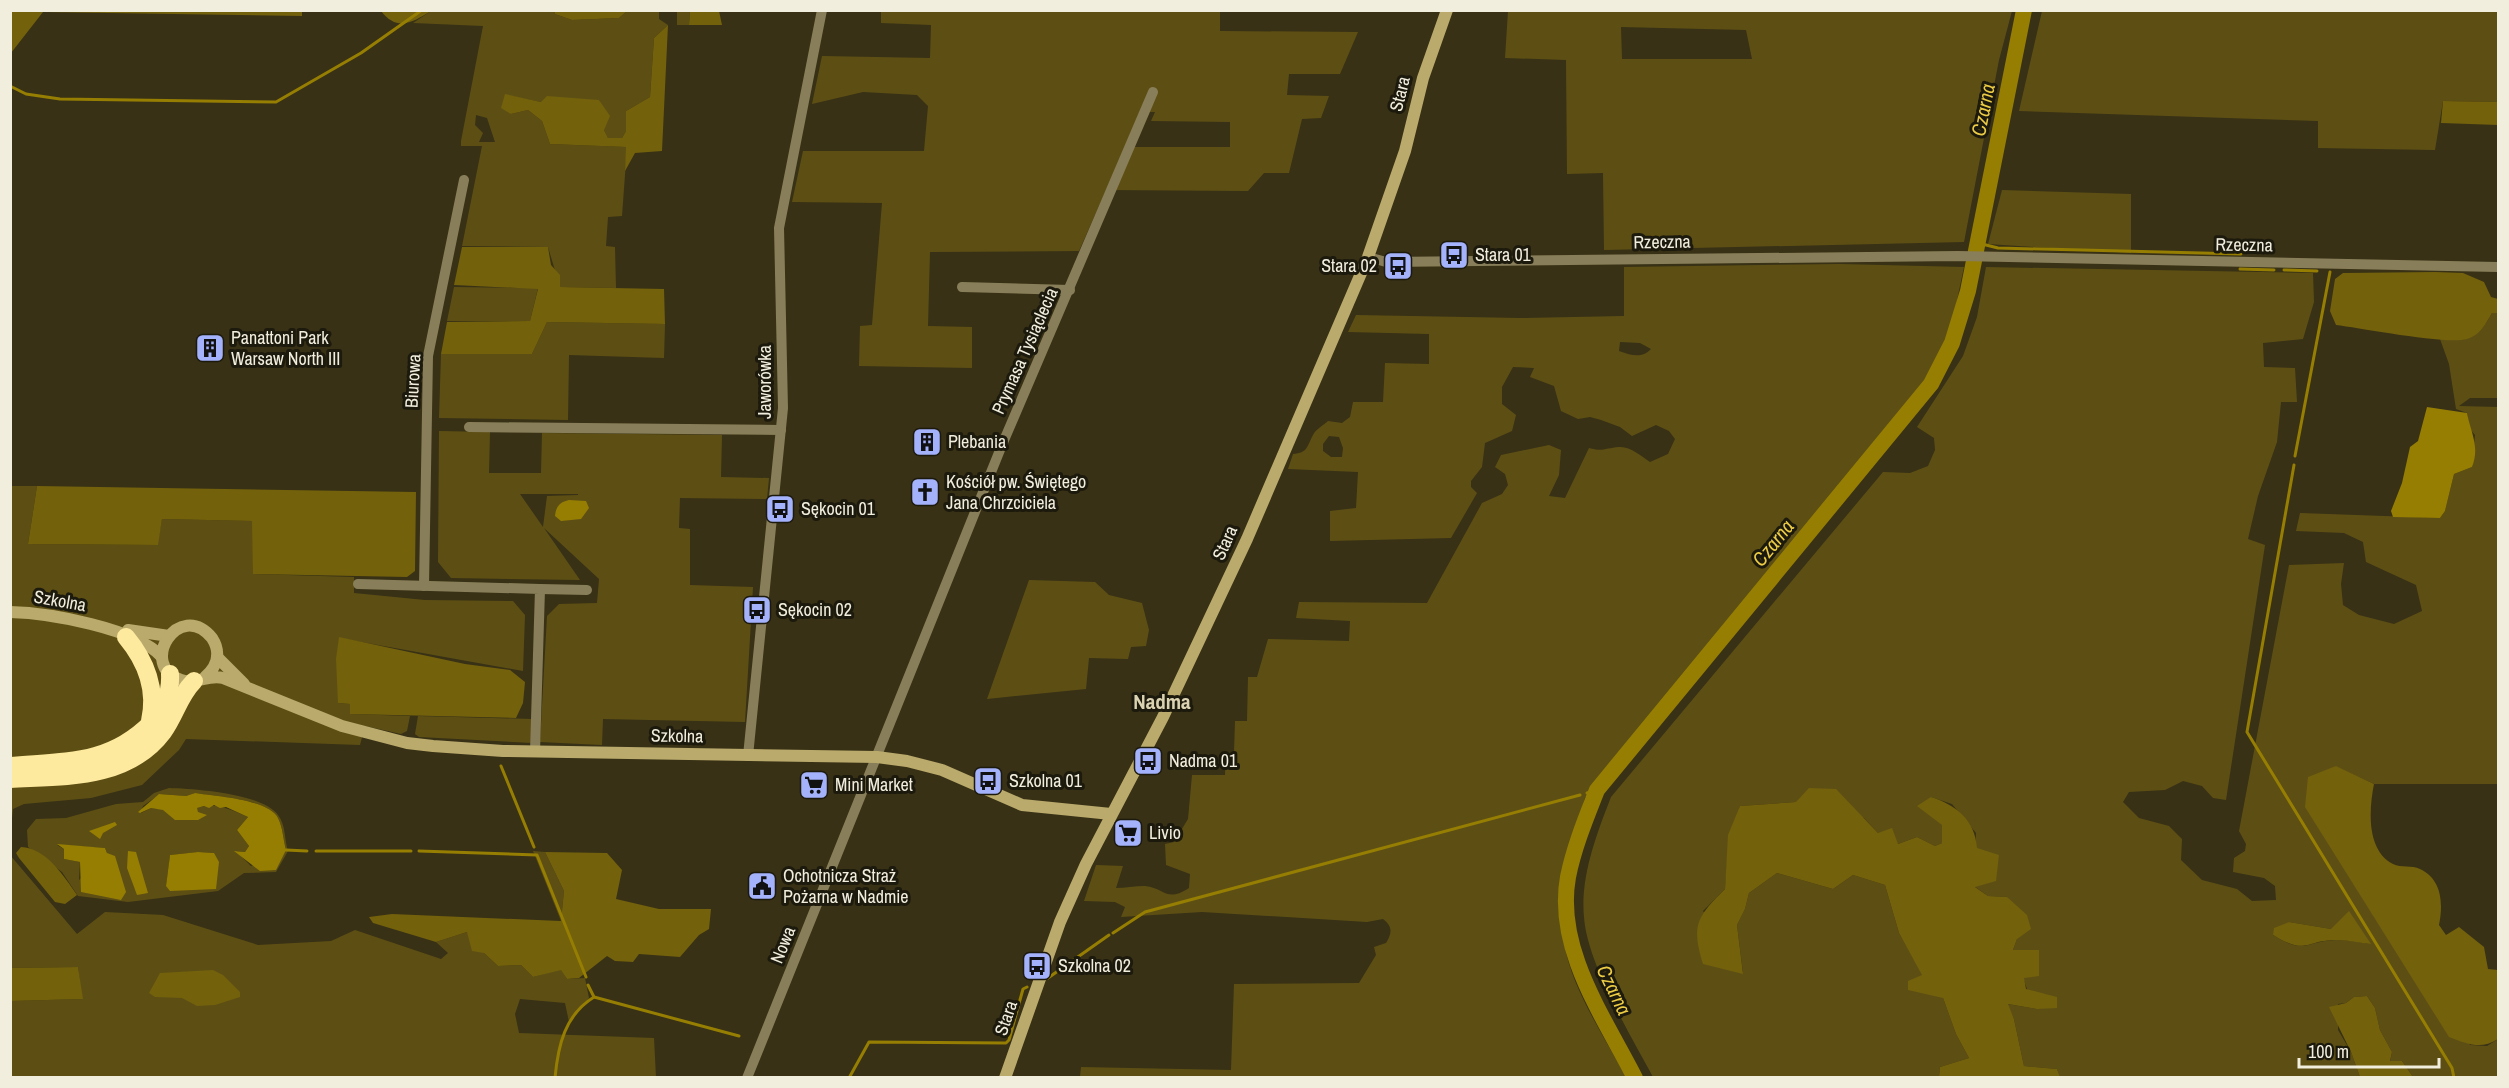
<svg xmlns="http://www.w3.org/2000/svg" width="2509" height="1088" viewBox="0 0 2509 1088" font-family="'Archivo Narrow',sans-serif">
<style>
.green{fill:#5d4f14;fill-rule:evenodd}
.forest{fill:#73610c}
.water{fill:#967e03}
.lines{fill:none;stroke-linecap:round;stroke-linejoin:round}
.stream{stroke:#967e03;stroke-width:3}
.river{stroke:#967e03;stroke-width:16}
.street{stroke:#887e59;stroke-width:10}
.secondary{stroke:#baaa6c;stroke-width:12}
.highway{stroke:#feea9e;stroke-width:18}
.labels{text-anchor:middle;stroke-width:6;stroke-linejoin:round;paint-order:stroke}
.street-label{font-size:18px;fill:#f2eede;stroke:#1c190d}
.poi-label{font-size:18px;fill:#f2eede;stroke:#1c190d;text-anchor:start}
.water-label{font-size:20px;font-style:italic;fill:#eccc44;stroke:#1c190d}
.quarter-label{font-size:21px;font-weight:bold;fill:#dad2b1;stroke:#1c190d}
</style>
<rect width="100%" height="100%" fill="#383115"/>
<!-- green -->
<g class="green">
<path d="M1220,10V31L1358,32L1340,74H1289L1287,95L1329,96L1321,118L1302,119L1289,173H1264L1248,191L1106,190L1079,251L930,252L928,326L972,327V368L859,366L860,326L872,325L882,203L792,202L803,151H924L928,106L917,95L863,92L812,104L822,56L930,58L931,25L881,23V11ZM1140,112H1155L1151,121L1230,122V147H1125Z"/>
<path d="M431,11H554L555,14L572,20L619,18L627,11H659V19L668,25L654,38L650,97L626,111V131L622,138H608L604,130L599,100L541,102L506,95L511,114L528,110L542,121L550,144L627,147L622,216L608,217L606,246L615,247L616,288L560,287L548,247L462,246L482,146H461V141L483,26L413,23ZM476,115L487,118L495,142H479L483,133L475,125Z"/>
<path d="M677,11H690L689,25H677Z"/>
<path d="M1508,11H2012L1999,60L1964,242L1604,250L1603,173L1567,174L1566,60L1505,58ZM1621,27L1746,30L1752,59H1622Z"/>
<path d="M2042,11H2498V102L2443,101L2435,150L2318,148V121L2019,111Z"/>
<path d="M2002,190L2131,194V253L1988,244Z"/>
<path d="M1840,264L1964,267L1950,333L1927,379L1585,798C1571,845 1554,894 1564,943C1572,990 1604,1036 1626,1077H1080L1081,1067L1231,1070L1234,984L1359,983L1376,955L1374,947L1386,943C1392,933 1393,927 1383,919L1367,922L1202,912L1121,917L1125,907L1115,902L1084,901L1096,865L1123,866L1116,888C1125,888 1135,886 1145,886C1165,888 1166,903 1189,888L1190,874L1166,865L1165,844L1174,842L1188,819L1192,775H1225L1226,752H1234L1235,721H1247L1248,677H1257L1268,639L1349,641L1350,621L1296,618L1299,602L1427,603L1482,503L1502,494L1508,485L1505,474L1495,467L1501,455L1549,445L1561,450L1559,475L1549,496L1565,498L1589,448C1602,452 1606,448 1619,447C1630,446 1641,456 1650,462L1668,454L1675,439L1669,431L1656,425L1632,436L1620,427L1601,420L1590,417L1578,419L1561,411L1554,386L1530,377L1534,368L1513,367L1502,387V404L1516,415L1512,431L1485,443L1482,467L1471,481V487L1477,493L1451,538L1330,541V511L1356,508L1358,472L1288,469L1293,454C1308,453 1307,446 1313,435C1316,429 1324,425 1328,421L1342,423L1350,417L1353,402H1383L1385,363L1429,364V334L1348,332L1356,315L1520,318L1624,316V267ZM1620,342L1640,343L1651,349C1642,359 1630,355 1619,351ZM1329,436L1339,437L1343,448L1342,457H1331L1323,451V444Z"/>
<path d="M1986,267L2313,273L2314,302L2303,339L2263,343L2264,367L2295,368L2297,402H2281L2277,442L2258,496L2248,539L2265,545L2226,800L2213,798L2202,786L2183,781L2165,790L2129,792L2123,802L2139,818L2169,826L2182,839L2181,860L2202,880L2237,889L2252,901L2276,900L2275,886L2264,878L2233,872L2234,858L2245,851L2246,844L2239,831L2289,565L2344,563L2341,584L2343,605L2359,615L2394,624L2422,611L2416,585L2366,562L2363,542L2344,533L2296,531L2300,513L2440,518L2445,511L2454,474L2472,467L2475,435L2470,429L2467,413L2456,409L2449,364L2440,339C2469,340 2477,340 2492,313H2498V398H2470L2459,406L2498,407V784H2374L2335,766L2470,1045L2487,1046L2498,1039V1077H2413L2402,1061L2390,1062L2392,1052L2380,1030L2375,1008L2367,996L2354,997L2346,1003L2338,1004V1030L2351,1052L2360,1077L2060,1078L2057,1069L2024,1066L2014,1019L2007,1004L2037,1009L2027,989L2013,950L2017,939L2007,897L1988,896L1974,886L1976,833L1952,804L1931,797L1942,825V843L1935,846L1917,837L1898,844L1878,833L1864,818L1796,802L1740,806L1727,863L1725,889L1703,911L1743,973L1737,925L1745,909L1749,893L1777,873L1833,889L1853,875L1885,885L1899,933L1923,975L1943,998L1956,1034L1969,1058L1940,1067L1939,1077H1653C1631,1036 1587,963 1584,917C1580,877 1597,833 1611,797L1883,472L1910,473L1928,466L1935,450L1934,438L1917,427L1963,356L1977,317ZM2289,922L2331,929L2370,944C2359,942 2347,940 2336,940C2304,941 2307,956 2273,935Z"/>
<path d="M454,287L538,288L530,321H447Z"/>
<path d="M547,322L665,324L664,358L569,355L568,420L439,418L441,354H532Z"/>
<path d="M439,431L490,432L489,473H541L542,433L722,435L721,477L769,478L767,499L680,498L679,528L690,529V585L753,587L745,722L603,719L602,745L540,742L547,616L559,604L597,603L599,579L544,528L580,580L451,578L438,562ZM520,494H578V495L547,496L543,527Z"/>
<path d="M11,486H37L28,544L157,545L162,519L253,521V574L354,577V593L425,600L513,601L525,615L523,671L339,638L338,703L350,704L351,714L410,716L407,731L401,734L365,726L360,745L186,739L179,750L142,785L91,798L24,804L13,809L11,828Z"/>
<path d="M1029,580L1095,582L1109,595L1142,603L1149,630L1146,646L1131,647L1128,659L1089,658L1086,689L987,699Z"/>
<path d="M418,716L532,719V743L419,737L415,734Z"/>
<path d="M169,788C195,789 261,793 278,815C286,825 284,839 288,851L276,872L244,873L218,891L128,902L78,896L62,872L28,847L27,830L36,819L66,818L116,804L143,802L154,793ZM195,793C214,796 269,799 278,818C283,828 283,839 286,850L251,866L236,851L245,852L249,846L237,830L248,817C229,809 217,802 196,808L198,812L151,808L141,813L143,806L160,794L186,796ZM57,845L105,848L107,853L79,880L80,862L64,859V849ZM199,852L214,853L166,886L170,855Z"/>
<path d="M533,851L545,852L564,891L561,921Z"/>
<path d="M10,855L77,934L105,912L163,915L258,945L331,941L355,930L441,959L448,953L436,942L467,932L484,953L498,966L521,965L533,977L561,969L567,979L585,978L589,998L569,1022L565,1003L520,999L515,1014L519,1033L654,1038L656,1077H11V1001L82,999L78,967L11,968Z"/>
</g>
<!-- forest -->
<g class="forest">
<path d="M11,10H302V16L43,12L11,53Z"/>
<path d="M381,11H431C414,21 398,33 381,11Z"/>
<path d="M554,11V10L627,11L619,18L572,20L555,14Z"/>
<path d="M690,11H719L722,25H689Z"/>
<path d="M668,25L662,151L635,153L625,171L626,147L550,144L542,121L528,110L511,114L501,108L505,94L541,102L547,96L599,100L610,116L604,130L608,138H622L626,131V111L650,97L654,38Z"/>
<path d="M2443,101L2498,102V125L2441,123Z"/>
<path d="M462,247H548L551,265L560,275V287L664,289L665,324L547,322L532,354H441L447,322L530,321L538,289L454,285Z"/>
<path d="M2435,272L2463,273L2484,282L2491,297L2498,299V313H2492C2485,325 2480,335 2467,339C2447,345 2361,328 2336,325L2330,311L2335,279L2343,273Z"/>
<path d="M37,486L416,492L415,571L407,577L253,574L252,521L162,519L158,545L28,544Z"/>
<path d="M339,637L465,664L510,670L525,682L523,703L516,718L350,714V704L338,703L336,659Z"/>
<path d="M2336,766L2374,784C2369,809 2366,850 2393,864C2401,868 2412,865 2420,869C2443,880 2443,905 2439,925L2446,935L2459,927L2484,947L2488,969L2498,970V1039C2481,1050 2467,1044 2449,1037L2305,807L2308,777Z"/>
<path d="M1809,788L1836,789L1878,833L1892,828L1898,844L1917,837L1935,846L1942,843V825L1917,806L1931,797C1956,805 1975,820 1977,848L1999,855L1996,881L1975,887L1988,896L2007,897L2027,915L2031,929L2017,939L2013,950H2039V976L2024,978L2026,989L2057,997V1008L2037,1009L2008,1004L2014,1019L2024,1066L2057,1069L2060,1077H1939L1940,1067L1969,1058L1956,1034L1943,998L1908,990V981L1922,975L1899,933L1885,885L1853,875L1833,889L1777,873L1749,893L1745,909L1737,925L1743,974L1703,964C1691,925 1697,917 1725,889L1728,835L1740,806L1796,802Z"/>
<path d="M21,847C46,848 64,876 77,895L65,904L55,902L19,858L16,853Z"/>
<path d="M545,852L607,853L622,870L616,899L659,909H711L709,929L699,935L680,957L639,954L633,962L615,961L607,956L579,978L567,979L561,970L533,977L521,965L498,966L484,953L472,951L467,932L436,942L373,923L369,917L392,914L561,921L564,891Z"/>
<path d="M2349,911L2371,944C2360,943 2348,940 2337,940C2304,940 2308,956 2273,935L2274,928L2289,922L2331,929Z"/>
<path d="M78,967L83,999L11,1001V968Z"/>
<path d="M213,970L223,975L240,992V997L215,1005L197,1006L182,998L155,997L149,993L160,973Z"/>
<path d="M2367,996L2375,1008L2380,1030L2392,1052L2390,1061H2402L2413,1077H2360L2351,1052L2329,1007L2346,1003L2354,997Z"/>
</g>
<!-- water -->
<g class="water">
<path d="M2427,407L2467,413C2471,433 2480,447 2472,467L2454,474L2445,511L2440,518L2393,517L2391,511L2402,483L2410,447L2418,441Z"/>
<path d="M569,500L586,501L589,508L581,519L561,521L555,516C556,506 560,502 569,500Z"/>
<path d="M195,793C213,796 269,799 278,818C283,828 283,839 286,850L276,870L260,871L234,851L245,852L249,846L237,830L248,817L226,807L220,808L214,805L209,808L204,806L197,808L198,812L207,815L198,820H175L163,810L151,808L140,813L138,812L159,794L186,796Z"/>
<path d="M115,822L117,825L103,833L100,839L89,831Z"/>
<path d="M57,844L105,848L107,853L115,856L126,892L121,900L81,892L80,862L64,859V849Z"/>
<path d="M128,851L136,852L148,893L137,895L127,868Z"/>
<path d="M198,852L214,853L219,862L216,889L170,891L166,886L170,855Z"/>
</g>
<g class="lines">
<!-- stream -->
<g class="stream">
<path d="M10,86L26,94L60,99L276,102L361,53L422,10"/>
<path d="M1978,243L1998,248L2241,254"/>
<path d="M2240,269L2274,270"/>
<path d="M2284,270L2317,271"/>
<path d="M2295,456L2330,272"/>
<path d="M2294,465L2247,732L2452,1068L2454,1078"/>
<path d="M501,766L534,847"/>
<path d="M1587,793L1597,790"/>
<path d="M286,850L307,851"/>
<path d="M316,851H411"/>
<path d="M419,851L537,855L586,977"/>
<path d="M1113,933L1145,912L1580,795"/>
<path d="M1048,978L1109,935"/>
<path d="M588,985L594,997L739,1036"/>
<path d="M555,1078C558,1045 565,1015 594,997"/>
<path d="M849,1078L869,1042L1006,1043L1009,1040L1023,989L1027,987"/>
</g>
<!-- river -->
<path class="river" d="M1635,1078C1604,1017 1555,949 1568,877C1574,847 1586,818 1597,790L1931,384L1952,343L1968,291L2024,10"/>
<!-- street -->
<g class="street">
<path d="M1368,257L1386,262L1958,256L2498,267"/>
<path d="M962,287L1070,290"/>
<path d="M469,427L781,430"/>
<path d="M358,584L540,589L535,752"/>
<path d="M424,586L428,356L464,180"/>
<path d="M540,589L587,590"/>
<path d="M748,756L783,408L779,228L822,10"/>
<path d="M747,1078L1002,445L1153,92"/>
</g>
<!-- secondary -->
<g class="secondary">
<path d="M10,612C49,613 136,628 162,657"/>
<path d="M128,630L169,636"/>
<path d="M217,657L244,684"/>
<path d="M205,677C218,666 221,652 212,638C179,598 137,666 181,680C196,685 208,674 223,678L342,726L407,743L433,746L503,751L877,757L907,761L942,770L1022,805L1111,814"/>
<path d="M1005,1078L1060,922L1086,864L1163,717L1247,539L1368,257L1405,151L1423,78L1447,10"/>
</g>
<!-- highway -->
<g class="highway">
<path d="M126,637C146,661 157,690 150,721"/>
<path d="M10,766C65,761 109,765 151,723C165,709 171,693 170,674"/>
<path d="M10,779C64,776 127,780 163,732C175,716 179,696 194,681"/>
</g>
</g>
<!-- icons -->
<defs>
<g id="bus-square" transform="scale(1.5)"><rect x="-9" y="-9" width="18" height="18" rx="4" fill="#a4b2fc" stroke="#1c190d"/><path d="M-5-6H5V4H4V6H2V4H-2V6H-4V4H-5ZM-3.5-4V0h7V-4ZM-3.5 1.2v1.5H-2V1.2ZM2 1.2v1.5H3.5V1.2Z" fill="#111"/></g>
<g id="building-square" transform="scale(1.5)"><rect x="-9" y="-9" width="18" height="18" rx="4" fill="#a4b2fc" stroke="#1c190d"/><path d="M-4-6H4V6H1V3H-1V6H-4ZM-2.5-4.3h1.7v1.8h-1.7ZM.8-4.3h1.7v1.8H.8ZM-2.5-1h1.7V.8h-1.7ZM.8-1h1.7V.8H.8Z" fill="#111"/></g>
<g id="church-square" transform="scale(1.5)"><rect x="-9" y="-9" width="18" height="18" rx="4" fill="#a4b2fc" stroke="#1c190d"/><path d="M-1.2-6h2.4v3.5h3.3v2.4h-3.3V6h-2.4V-.1h-3.3v-2.4h3.3Z" fill="#111"/></g>
<g id="supermarket-square" transform="scale(1.5)"><rect x="-9" y="-9" width="18" height="18" rx="4" fill="#a4b2fc" stroke="#1c190d"/><path d="M-6-5.5h2.5l.6 2H6L4.5 2H-2.5L-4.4-4H-6ZM-1.5 3.2a1.3 1.3 0 1 0 .1 0ZM3 3.2a1.3 1.3 0 1 0 .1 0Z" fill="#111"/></g>
<g id="civic-square" transform="scale(1.5)"><rect x="-9" y="-9" width="18" height="18" rx="4" fill="#a4b2fc" stroke="#1c190d"/><path d="M-.6-6.5H3V-4.5H.6V-3L4-1V1h2V6H-6V1h2V-1L-.6-3ZM-1.2 2.5V6h2.4V2.5Z" fill="#111"/></g>
</defs>
<g fill-rule="evenodd">
<use href="#bus-square" x="1454" y="255"/>
<use href="#bus-square" x="1398" y="266"/>
<use href="#building-square" x="210" y="348"/>
<use href="#building-square" x="927" y="442"/>
<use href="#church-square" x="925" y="492"/>
<use href="#bus-square" x="780" y="509"/>
<use href="#bus-square" x="757" y="610"/>
<use href="#bus-square" x="1148" y="761"/>
<use href="#bus-square" x="988" y="781"/>
<use href="#supermarket-square" x="814" y="785"/>
<use href="#supermarket-square" x="1128" y="833"/>
<use href="#civic-square" x="762" y="886"/>
<use href="#bus-square" x="1037" y="966"/>
</g>
<g class="labels">
<!-- street labels -->
<g class="street-label">
<text transform="translate(1400 94) rotate(-76)" y="6">Stara</text>
<text transform="translate(1662 242) rotate(-1)" y="6">Rzeczna</text>
<text transform="translate(2244 245) rotate(1)" y="6">Rzeczna</text>
<text transform="translate(1025 351) rotate(-66)" y="6">Prymasa Tysiąclecia</text>
<text transform="translate(413 381) rotate(-87)" y="6">Biurowa</text>
<text transform="translate(765 382) rotate(-90)" y="6">Jaworówka</text>
<text transform="translate(1225 543) rotate(-66)" y="6">Stara</text>
<text transform="translate(60 601) rotate(10)" y="6">Szkolna</text>
<text transform="translate(677 736) rotate(1)" y="6">Szkolna</text>
<text transform="translate(783 945) rotate(-68)" y="6">Nowa</text>
<text transform="translate(1006 1018) rotate(-71)" y="6">Stara</text>
</g>
<!-- poi labels -->
<g class="poi-label">
<text x="1475" y="261">Stara 01</text>
<text x="1377" y="272" text-anchor="end">Stara 02</text>
<text x="231" y="344">Panattoni Park<tspan x="231" dy="21">Warsaw North III</tspan></text>
<text x="948" y="448">Plebania</text>
<text x="946" y="488">Kościół pw. Świętego<tspan x="946" dy="21">Jana Chrzciciela</tspan></text>
<text x="801" y="515">Sękocin 01</text>
<text x="778" y="616">Sękocin 02</text>
<text x="1169" y="767">Nadma 01</text>
<text x="1009" y="787">Szkolna 01</text>
<text x="835" y="791">Mini Market</text>
<text x="1149" y="839">Livio</text>
<text x="783" y="882">Ochotnicza Straż<tspan x="783" dy="21">Pożarna w Nadmie</tspan></text>
<text x="1058" y="972">Szkolna 02</text>
</g>
<!-- water labels -->
<g class="water-label">
<text transform="translate(1983 110) rotate(-79)" y="7">Czarna</text>
<text transform="translate(1773 543) rotate(-51)" y="7">Czarna</text>
<text transform="translate(1614 990) rotate(64)" y="7">Czarna</text>
</g>
<!-- quarter labels -->
<g class="quarter-label">
<text x="1162" y="709">Nadma</text>
</g>
</g>
<!-- border -->
<rect width="2509" height="1088" fill="none" stroke="#f2eede" stroke-width="24"/>
<!-- scale -->
<path d="M2299 1058v9h140v-9" fill="none" stroke="#f2eede" stroke-width="3"/>
<text x="2308" y="1058" font-size="18" fill="#f2eede" stroke="#1c190d" stroke-width="4.5" paint-order="stroke">100 m</text>
</svg>
